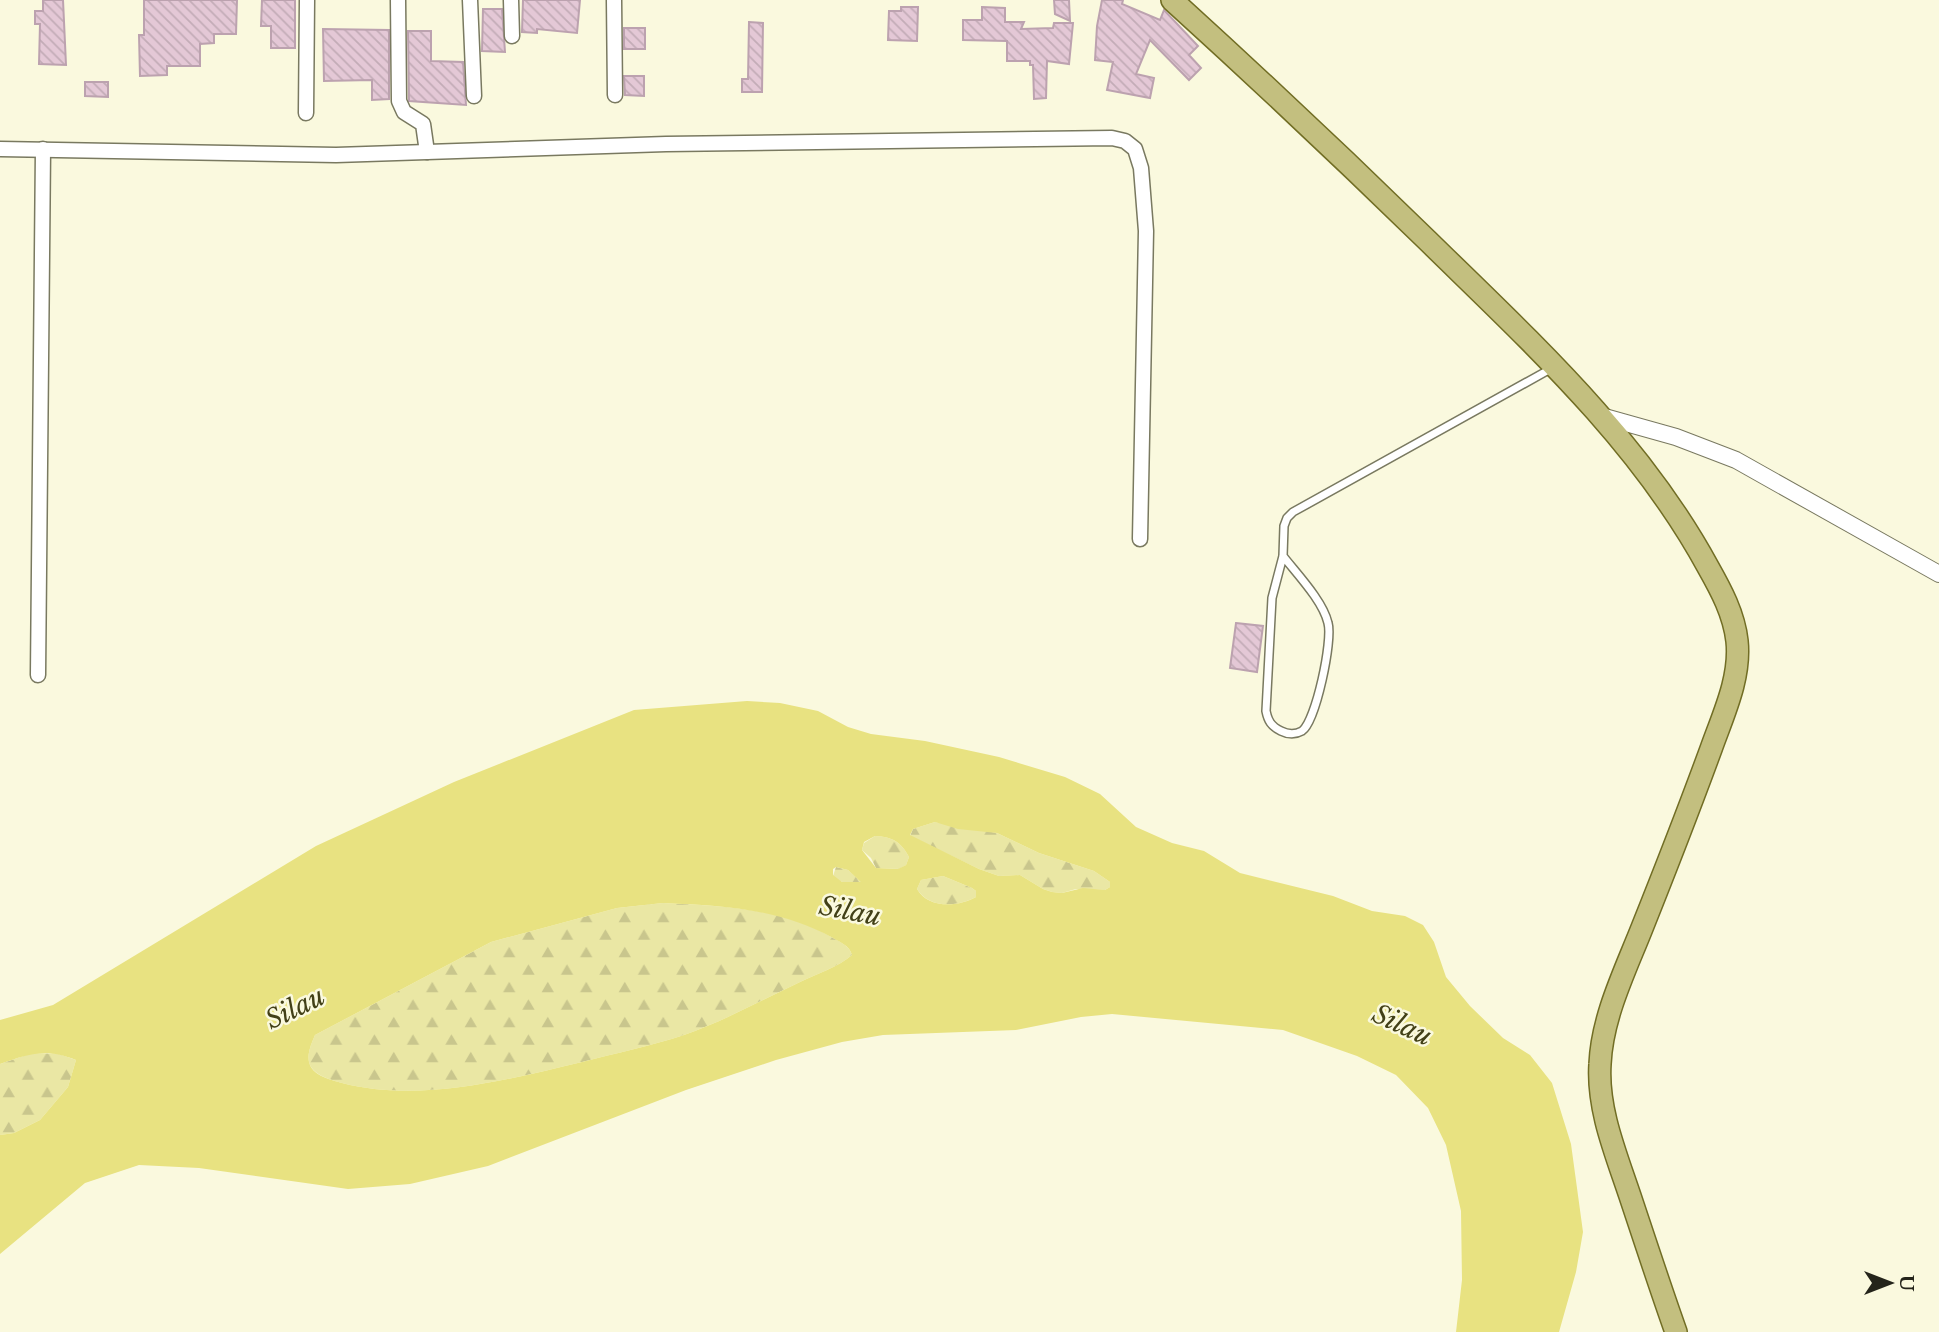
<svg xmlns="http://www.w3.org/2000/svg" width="1939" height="1332" viewBox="0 0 1939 1332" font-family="'Libre Baskerville',serif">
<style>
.forest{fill:url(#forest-firs)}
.water{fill:#e8e281;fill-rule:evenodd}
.building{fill:url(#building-back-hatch);stroke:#bca2af;stroke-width:2}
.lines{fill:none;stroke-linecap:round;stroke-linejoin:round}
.service-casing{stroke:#797960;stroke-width:10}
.minor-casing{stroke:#797960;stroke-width:17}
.tertiary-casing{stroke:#797960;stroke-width:18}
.primary-casing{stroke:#716d24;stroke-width:24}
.service{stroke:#fff;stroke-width:7}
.minor{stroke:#fff;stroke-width:14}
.tertiary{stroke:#fff;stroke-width:16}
.primary{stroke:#c3bf7f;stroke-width:21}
.labels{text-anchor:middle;stroke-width:5;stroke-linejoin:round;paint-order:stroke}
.water-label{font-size:26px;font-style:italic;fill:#424017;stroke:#faf9de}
</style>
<defs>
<pattern id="forest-firs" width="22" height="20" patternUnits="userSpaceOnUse" patternTransform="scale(1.75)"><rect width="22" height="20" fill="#eae7a4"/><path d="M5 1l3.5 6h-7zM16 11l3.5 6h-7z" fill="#c9c68d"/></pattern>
<pattern id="building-back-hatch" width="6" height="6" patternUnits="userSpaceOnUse" patternTransform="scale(1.75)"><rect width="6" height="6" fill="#e4c8d6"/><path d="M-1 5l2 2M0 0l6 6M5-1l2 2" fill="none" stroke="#c3acb7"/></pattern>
</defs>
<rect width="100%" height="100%" fill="#faf9de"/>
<!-- forest -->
<g class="forest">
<path d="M935,822L997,833L1039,853L1094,871L1110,882V887L1105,890L1076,889L1062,893L1052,892L1043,889L1020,875L999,876L979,869L910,836L913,829Z"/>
<path d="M875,836C893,837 901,842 909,857L906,865L899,869L876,868L871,858L862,850L864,843Z"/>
<path d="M836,867L848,870L862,882C853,886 839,883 833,876Z"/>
<path d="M943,876L972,888L976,891V897C958,907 929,909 917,889L921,880Z"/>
<path d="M663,903C720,906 777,907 828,935C837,941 849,944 852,955C838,967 817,974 800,982C762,1000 724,1021 684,1035C651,1046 616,1053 582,1062C506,1080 419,1103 342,1083C332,1080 315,1076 310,1065C306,1055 311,1045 315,1035L491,942L617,908Z"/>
<path d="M32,1053L59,1054L76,1060L68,1087L40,1120L14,1133L0,1135V1064Z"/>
</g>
<!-- water -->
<path class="water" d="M747,701L780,703L818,711L848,727L871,734L925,741L999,757L1065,777L1100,794L1136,827L1172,843L1204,851L1240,873L1333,896L1372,911L1405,916L1423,925L1434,942L1446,977L1470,1006L1503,1038L1530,1055L1552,1083L1571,1144L1583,1232L1576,1272L1559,1332H1456L1462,1280L1461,1211L1446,1145L1428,1108L1396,1075L1357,1056L1283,1030L1112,1014L1081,1017L1016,1030L883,1035L842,1042L776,1060L686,1090L488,1166L410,1184L348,1189L199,1168L139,1165L85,1183L0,1254V1135L14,1133L40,1120L68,1087L76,1060C46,1048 29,1054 0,1064V1020L53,1005L316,846L454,782L634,710ZM935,822L958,829L997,833L1039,853L1094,871L1110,882V887L1105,890L1083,888L1062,893L1052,892L1043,889L1020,875L999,876L979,869L910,835L913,829ZM875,836C893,837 901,842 909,857L906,865L898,869L876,868L862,850L864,842ZM836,867L848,870L861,882H842L833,875V869ZM943,876L972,888L976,891V897C959,907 928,909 917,889L921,880ZM663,903C724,906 778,908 833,938C841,943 849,945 852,955C838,967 817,974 800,982C762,1000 724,1021 684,1035C651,1046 616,1053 582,1062C506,1080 419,1103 342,1083C332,1080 314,1076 310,1065C306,1055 311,1045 315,1035L491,942L617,908Z"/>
<!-- building -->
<g class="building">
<path d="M43,0H63L66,65L39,64L40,24H35V11H43Z"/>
<path d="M144,0H237L236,34H214V43L200,44V66H167V75L140,76L139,35H144Z"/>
<path d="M262,0H295V48H271V26H261Z"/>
<path d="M523,0H580L577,33L537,29V33L522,32Z"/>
<path d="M1054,0H1069L1070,21L1055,14Z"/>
<path d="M1102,0H1123L1122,4L1160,20L1164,10L1198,46L1189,55L1201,68L1189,80L1150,40L1136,74L1154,78L1150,98L1107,90L1113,62L1095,60L1097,26Z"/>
<path d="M901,7H918L917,41L888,40L889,11H901Z"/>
<path d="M982,7L1005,8V22H1024L1021,29L1053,28L1054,23H1073L1069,64L1047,61L1046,98L1034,99L1033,65H1030V61H1007V41L963,40V20H982Z"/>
<path d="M483,9H502L505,52L482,51Z"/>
<path d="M749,22L763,23L762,92H742V79H748Z"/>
<rect x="624" y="28" width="21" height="21"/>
<path d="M323,29L389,30V99L372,100V80L324,81Z"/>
<path d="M408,31H431V61L463,62L466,105L409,101Z"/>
<path d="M624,76H644V96L625,95Z"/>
<path d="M85,82H108V97L85,96Z"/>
<path d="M1236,623L1263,626L1257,672L1230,668Z"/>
</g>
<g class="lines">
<!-- service casing -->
<g class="service-casing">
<path id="service" d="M1283,556C1297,574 1323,601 1328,623C1333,640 1316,721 1302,731C1295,735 1287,734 1281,731C1271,726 1268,721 1266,711L1272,598L1283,556L1284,526L1287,518L1293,512L1554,367"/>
</g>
<!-- minor casing -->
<g class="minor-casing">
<g id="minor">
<path d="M398,0L399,101L404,112L423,124L427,152"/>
<path d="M470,0L474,96"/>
<path d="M511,0L512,36"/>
<path d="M614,0L615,95"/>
<path d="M306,113L307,0"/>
<path d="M0,149L336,155L666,144L1112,138L1125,141L1135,149L1141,168L1146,231L1140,539"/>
<path d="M38,675L43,149"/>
</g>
</g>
<!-- tertiary casing -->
<g class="tertiary-casing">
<path id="tertiary" d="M1601,416L1676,437L1736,460L1939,574"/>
</g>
<!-- primary casing -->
<g class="primary-casing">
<path id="primary" d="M1172,0C1259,79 1344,159 1428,241C1530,341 1639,440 1708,567C1721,590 1734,614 1737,641C1741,678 1723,715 1711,749C1689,809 1666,868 1642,928C1625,971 1602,1017 1600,1064C1597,1109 1616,1154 1630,1196C1645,1241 1660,1287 1676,1332"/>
</g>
<!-- service -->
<use href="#service" class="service"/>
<!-- minor -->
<use href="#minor" class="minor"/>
<!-- tertiary -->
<use href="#tertiary" class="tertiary"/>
<!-- primary -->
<use href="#primary" class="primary"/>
</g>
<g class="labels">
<!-- water labels -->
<g class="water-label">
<text transform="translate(850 911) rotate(11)" y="9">Silau</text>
<text transform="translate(295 1008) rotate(-26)" y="9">Silau</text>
<text transform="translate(1402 1025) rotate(25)" y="9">Silau</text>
</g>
</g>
<!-- north arrow -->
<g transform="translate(1890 1283) rotate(90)" stroke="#faf9de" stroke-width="5" paint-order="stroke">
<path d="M0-5L12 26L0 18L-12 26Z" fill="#24241a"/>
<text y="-10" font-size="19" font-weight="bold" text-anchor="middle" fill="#24241a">U</text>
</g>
</svg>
